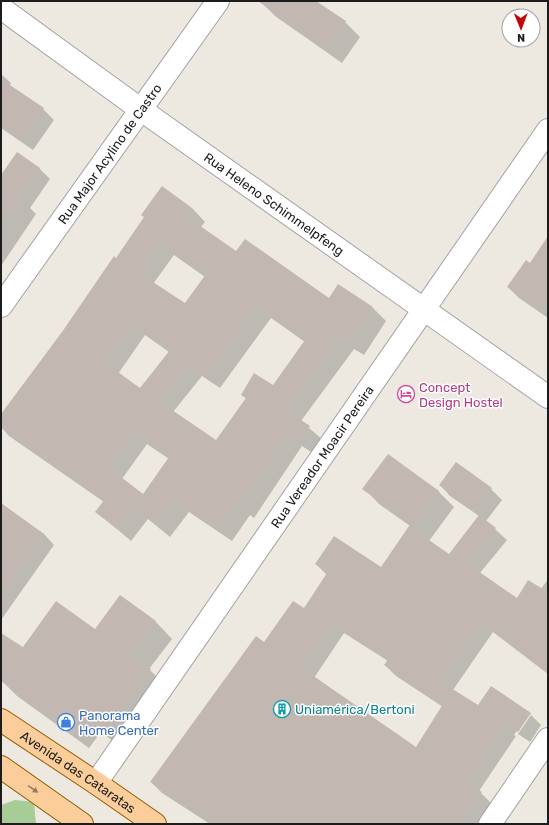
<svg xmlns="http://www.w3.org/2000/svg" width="549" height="825" viewBox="0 0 549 825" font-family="Rubik,sans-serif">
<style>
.forest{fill:#a8cc96}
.shadow{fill:#0003;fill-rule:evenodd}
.building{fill:#c2b8b1;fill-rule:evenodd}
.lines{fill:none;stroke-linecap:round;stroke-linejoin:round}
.minor-casing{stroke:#a3a3a3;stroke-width:24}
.major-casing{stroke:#915e02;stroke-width:24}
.minor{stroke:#fff;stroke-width:22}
.major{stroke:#facd9a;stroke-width:22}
.oneway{fill:#967d61}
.labels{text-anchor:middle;stroke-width:3;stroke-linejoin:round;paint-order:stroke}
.street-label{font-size:13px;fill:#1c1c1c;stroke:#fff}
.hotel-label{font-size:13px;fill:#b23c85;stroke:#fff;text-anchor:start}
.culture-label{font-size:13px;fill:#0d838f;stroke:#fff;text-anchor:start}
.shop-label{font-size:13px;fill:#366cbe;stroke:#fff;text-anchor:start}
</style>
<rect width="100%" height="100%" fill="#ede9e1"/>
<!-- forest -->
<path class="forest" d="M15,800L34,802L36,824H1V805Z"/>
<!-- shadow -->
<g class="shadow">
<path d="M260,1H315L345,22L360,37L342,63L275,16Z"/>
<path d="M1,74L11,83L9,86L43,109L54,120L33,150L1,128Z"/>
<path d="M39,168L50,179L30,208L36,214L1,266V177Z"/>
<path d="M192,208L205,222L200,228L237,253L329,299L339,285L373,308L386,321L364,355L354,349L301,421L323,440L314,454L302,446L254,518L250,515L232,541L189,512L170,537L148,519L131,541L97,512L104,502L9,436L1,427V416L116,259ZM174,255L205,277L185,305L153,284ZM271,318L305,342L273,386L242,394L246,399L216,441L173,412L202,376L220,388ZM145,335L169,352L140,390L118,374ZM147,444L169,459L144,496L122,479Z"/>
<path d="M548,238V318L519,298L508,287L530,264Z"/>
<path d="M388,455L439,492L454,507L429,541L450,555L479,516L450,496L440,485L491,489L502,500L486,521L507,540L480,573L517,600L541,589L548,579V674L493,632L453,690L478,707L492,688L531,715H528L514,735L516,736L479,791L492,804L477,824H210L162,793L151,782L265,644L304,610L327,575L316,564L381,568L410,526L379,504L364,488ZM344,633L388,661L385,665L396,676L443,707L416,748L314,678Z"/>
<path d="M1,505L44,534L54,545L1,620Z"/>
<path d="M121,596L156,622L172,639L149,669L166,687L122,748L101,732L89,748L17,696L1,680V634L23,649L95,631Z"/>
<path d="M531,715L541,725L530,742L518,734Z"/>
</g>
<!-- building -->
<g class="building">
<path d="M258,1H316L346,21L326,49Z"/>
<path d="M1,79L44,108L22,140L1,126Z"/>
<path d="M17,152L40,168L1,225V175Z"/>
<path d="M162,186L192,208L186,216L236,251L245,239L329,298L338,284L373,307L350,343L340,336L286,410L310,426L300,441L288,434L240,505L236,502L218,529L175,500L156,524L134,507L139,501L117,529L95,512L104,500L1,427V414L62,332L114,256L116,258L144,217L141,215ZM160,243L206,274L185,303L139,273ZM257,306L305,340L273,385L254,373L241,395L246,398L216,440L159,401L188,363L206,376ZM132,323L170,350L140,388L104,362ZM134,432L169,457L143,494L108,467Z"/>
<path d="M548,236V296L539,309L507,287L526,260L530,263Z"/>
<path d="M388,454L439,491L414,526L362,489Z"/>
<path d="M456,462L492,488L475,511L439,485Z"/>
<path d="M1,503L44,534L1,595Z"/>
<path d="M479,515L496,528L468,564L517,598L528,580L548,592V673L481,622L440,681L478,705L491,686L531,713L518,732L506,723L467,782L482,792L458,824H215L150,782L256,636L264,642L293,601L304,608L327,573L315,564L334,536L381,567L409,526L449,554ZM333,623L388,659L384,665L443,704L416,747L302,668Z"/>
<path d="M120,595L156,621L131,655L151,669L105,732L84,717L72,732L1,681V633L23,647L56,601L95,629Z"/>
</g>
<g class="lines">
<!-- minor casing -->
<g class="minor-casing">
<g id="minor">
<path id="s1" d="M1,8L140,109L548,397"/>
<path id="s2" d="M1,306L218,1"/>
<path id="s3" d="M96,783L548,130"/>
<path d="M490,824L548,739"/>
</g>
</g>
<!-- major casing -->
<g class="major-casing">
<g id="major">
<path id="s4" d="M1,720L96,783L155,824"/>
<path d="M1,767L82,824"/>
</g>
</g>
<!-- minor -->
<use href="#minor" class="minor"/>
<!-- major -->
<use href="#major" class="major"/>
</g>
<!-- one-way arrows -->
<defs><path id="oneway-solid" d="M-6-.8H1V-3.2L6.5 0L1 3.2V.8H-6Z"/></defs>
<use class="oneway" href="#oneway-solid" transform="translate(33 789) rotate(35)"/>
<!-- icons -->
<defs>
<g id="hotel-ring" transform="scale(0.9)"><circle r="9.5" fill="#fff" stroke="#d1479c" stroke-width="1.5"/><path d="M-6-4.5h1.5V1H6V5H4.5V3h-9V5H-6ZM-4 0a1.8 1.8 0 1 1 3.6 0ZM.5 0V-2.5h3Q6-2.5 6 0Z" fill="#d1479c"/></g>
<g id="building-ring" transform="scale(0.9)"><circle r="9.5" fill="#fff" stroke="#0f9aa8" stroke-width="1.5"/><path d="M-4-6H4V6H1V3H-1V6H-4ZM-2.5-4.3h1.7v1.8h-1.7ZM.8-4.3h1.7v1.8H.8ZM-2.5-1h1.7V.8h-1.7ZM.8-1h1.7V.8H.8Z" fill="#0f9aa8"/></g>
<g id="shop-ring" transform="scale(0.9)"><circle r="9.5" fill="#fff" stroke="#3f7fe0" stroke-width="1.5"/><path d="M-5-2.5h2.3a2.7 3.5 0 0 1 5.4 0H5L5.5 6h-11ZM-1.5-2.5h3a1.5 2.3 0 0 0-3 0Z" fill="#3f7fe0"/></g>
</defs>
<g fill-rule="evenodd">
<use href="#hotel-ring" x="406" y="394"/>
<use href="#building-ring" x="282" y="709"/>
<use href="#shop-ring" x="66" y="722"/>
</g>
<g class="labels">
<!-- street labels -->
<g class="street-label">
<text dy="5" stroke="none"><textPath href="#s2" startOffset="187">Rua Major Acylino de Castro</textPath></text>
<text dy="5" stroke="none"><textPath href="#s1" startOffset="336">Rua Heleno Schimmelpfeng</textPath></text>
<text dy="5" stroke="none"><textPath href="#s3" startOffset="397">Rua Vereador Moacir Pereira</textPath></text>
<text dy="5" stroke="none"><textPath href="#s4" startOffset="93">Avenida das Cataratas</textPath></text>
</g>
<!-- hotel labels -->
<g class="hotel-label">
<text x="419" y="392">Concept<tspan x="419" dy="15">Design Hostel</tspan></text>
</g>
<!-- culture labels -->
<g class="culture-label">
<text x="295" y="714">Uniamérica/Bertoni</text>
</g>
<!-- shop labels -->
<g class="shop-label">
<text x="79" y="720">Panorama<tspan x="79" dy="15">Home Center</tspan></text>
</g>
</g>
<!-- border -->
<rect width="549" height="825" fill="none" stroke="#1c1c1c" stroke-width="4"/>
<!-- north arrow -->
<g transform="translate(521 28) rotate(179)"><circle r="19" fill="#ffffff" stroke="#a4a4a4"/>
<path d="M0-3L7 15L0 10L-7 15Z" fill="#c50309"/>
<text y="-6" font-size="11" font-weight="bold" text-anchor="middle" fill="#1c1c1c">N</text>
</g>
</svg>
